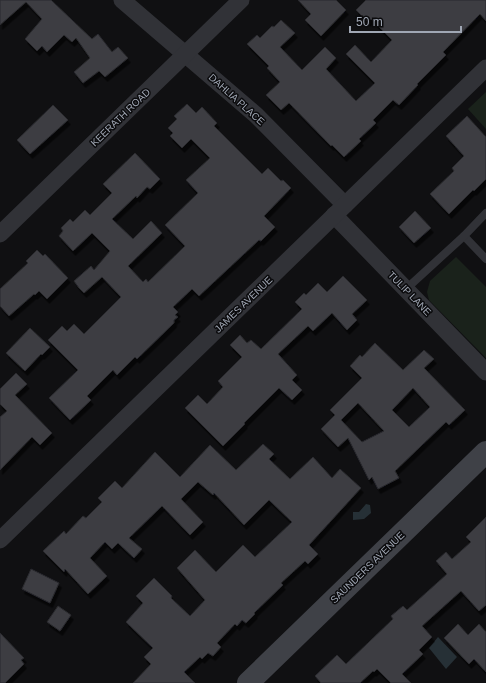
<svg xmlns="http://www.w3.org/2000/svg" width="486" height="683" viewBox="0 0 486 683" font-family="Helvetica,sans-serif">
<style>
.green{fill:#1a221b}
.water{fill:#263036}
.building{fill:#3c3d42;stroke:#2a2a2e;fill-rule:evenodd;filter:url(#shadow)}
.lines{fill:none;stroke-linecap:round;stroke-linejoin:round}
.lane{stroke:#313237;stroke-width:8}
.street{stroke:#313237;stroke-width:17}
.secondary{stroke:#3f4147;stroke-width:22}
.labels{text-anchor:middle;stroke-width:3;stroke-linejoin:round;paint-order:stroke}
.street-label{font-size:10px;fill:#a0a7b4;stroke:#0b0b0d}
</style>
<defs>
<filter id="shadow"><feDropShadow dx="2.5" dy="4.5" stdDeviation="0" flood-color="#0009"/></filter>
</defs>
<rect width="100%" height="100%" fill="#101012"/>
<!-- green -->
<g class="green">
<path d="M486,92V129L468,109Z"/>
<path d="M456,257L486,287V358L429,300L427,292L430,281Z"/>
</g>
<!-- water -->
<g class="water">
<path d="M366,504L370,505L371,513L364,519L353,520V512H359Z"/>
<path d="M438,637L457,657L446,669L429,648Z"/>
</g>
<!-- building -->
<g class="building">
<path d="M0,0H51L92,39L98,34L112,52L118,47L128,58L105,77L99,71L83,83L74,72L90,58L76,38L72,42L64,35L47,52L42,46L37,51L25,39L42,19L26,2L0,25Z"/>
<path d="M298,0H336L346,10L321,36L305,20L311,14Z"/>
<path d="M366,0H486V21L480,14L443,52L446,55L417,84L418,85L399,105L393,100L373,120L376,123L359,139L361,141L344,157L332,145L331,146L289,103L281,110L266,95L280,82L267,68L269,66L247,44L257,35L260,38L272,26L274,27L281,20L295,33L280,47L302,70L325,47L336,58L326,69L356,101L375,83L346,54L355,45L371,62L392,40L371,19L368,22L356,10Z"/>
<path d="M187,104L196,113L202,107L217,123L214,126L262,174L268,168L281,181L283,180L291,188L264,216L275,227L261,241L259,240L199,296L192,289L173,307L178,312L175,315L178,317L174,320V323L137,359L135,357L117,375L113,370L87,396L91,400L70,420L49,398L78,370L48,340L62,326L67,331L74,324L84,334L121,297L102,277L84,293L79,288L74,281L91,266L94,270L110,251L92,233L73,251L59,236L63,231L61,228L70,219L73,222L85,210L90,215L112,193L103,184L135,153L160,179L150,189L147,187L137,198L136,196L112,219L133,239L151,221L162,233L128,266L143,282L146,279L148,282L185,246L165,225L198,193L186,180L210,158L191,139L182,148L170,136L173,133L168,128L177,119L174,116Z"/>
<path d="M53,105L68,120L30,154L17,140Z"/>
<path d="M467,116L486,137V179L474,191L473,190L449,214L430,194L454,171L452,168L464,156L446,136Z"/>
<path d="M415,211L431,228L414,243L399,227Z"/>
<path d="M37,250L43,256L45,254L68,278L47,299L39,291L35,295L34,294L9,316L0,306V289L28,263L26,261Z"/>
<path d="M343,276L367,300L352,314L357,320L347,330L332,313L313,331L308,326L278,354L297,375L292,380L302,390L292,400L279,388L244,423L245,424L223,446L185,408L198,395L207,404L223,387L218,381L242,357L230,345L240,335L247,343L251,340L261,349L302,309L295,302L304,293L306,295L318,283L327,292Z"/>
<path d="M30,328L50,347L42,355L41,354L25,371L6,353Z"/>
<path d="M375,343L403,370L424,350L434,359L424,368L465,410L449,425L446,422L395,471L399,478L378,489L372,477L369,480L348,438L338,447L321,429L335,415L330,410L362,378L350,366L360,355L362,357ZM413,388L430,407L409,427L392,410ZM358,403L384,431L362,442L341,420Z"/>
<path d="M16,373L27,384L15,395L52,433L40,445L32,437L0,470V417L7,411L0,404V389Z"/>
<path d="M263,444L274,454L269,459L290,479L313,457L332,478L340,469L361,488L309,545L318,554L308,564L305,561L281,583L283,585L254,613L255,614L246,623L242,620L237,626L235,624L217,643L221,647L213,656L208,653L202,659L200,657L184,672L195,683H133L151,664L144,657L153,648L126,622L143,603L136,596L154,578L172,596L171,598L190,616L205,600L177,568L195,550L216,572L243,545L255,557L292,522L269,500L244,525L214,493L213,495L198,482L181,499L203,522L190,535L162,506L129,538L142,549L134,558L118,543L112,549L105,542L90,558L107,576L88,594L65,569L64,572L43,551L64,531L66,534L83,516L86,518L102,502L98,498L115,481L122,488L155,452L180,477L210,445L236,470Z"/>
<path d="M486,517V605L479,611L461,591L422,626L432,637L419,650L423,654L402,674L411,683H391L377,669L374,672L373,671L360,683H321L315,676L337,655L346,664L393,619L391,616L403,606L407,610L447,574L436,561L446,552L452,559L471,542L466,537Z"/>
<path d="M31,569L59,583L50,603L22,589Z"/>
<path d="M58,606L71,615L60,631L47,622Z"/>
<path d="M458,624L468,635L479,624L486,632V672L474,659L469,664L444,638Z"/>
<path d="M0,633L24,658L21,660L24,664L5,683H0Z"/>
</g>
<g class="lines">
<!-- lane -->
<g class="lane">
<path d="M464,236L486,259"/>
<path d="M406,289L464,236L486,213"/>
</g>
<!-- street -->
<g class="street">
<path d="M122,0L256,115L345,205"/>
<path d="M334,215L486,372"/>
<path d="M0,234L241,0"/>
<path d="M0,540L486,68"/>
</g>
<!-- secondary -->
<path class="secondary" d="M248,683L486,452"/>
</g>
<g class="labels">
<!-- street labels -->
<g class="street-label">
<text transform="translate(237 99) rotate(42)" y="4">DAHLIA PLACE</text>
<text transform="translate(120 117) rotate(-44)" y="4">KEERATH ROAD</text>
<text transform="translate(410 293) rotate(46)" y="4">TULIP LANE</text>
<text transform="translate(243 304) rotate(-44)" y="4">JAMES AVENUE</text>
<text transform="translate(367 567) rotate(-44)" y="4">SAUNDERS AVENUE</text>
</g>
</g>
<!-- scale -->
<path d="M350 26v6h111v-6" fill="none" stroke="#a0a7b4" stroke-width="2"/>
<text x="356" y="26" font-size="12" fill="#a0a7b4" stroke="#0b0b0d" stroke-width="3" paint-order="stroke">50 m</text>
</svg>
